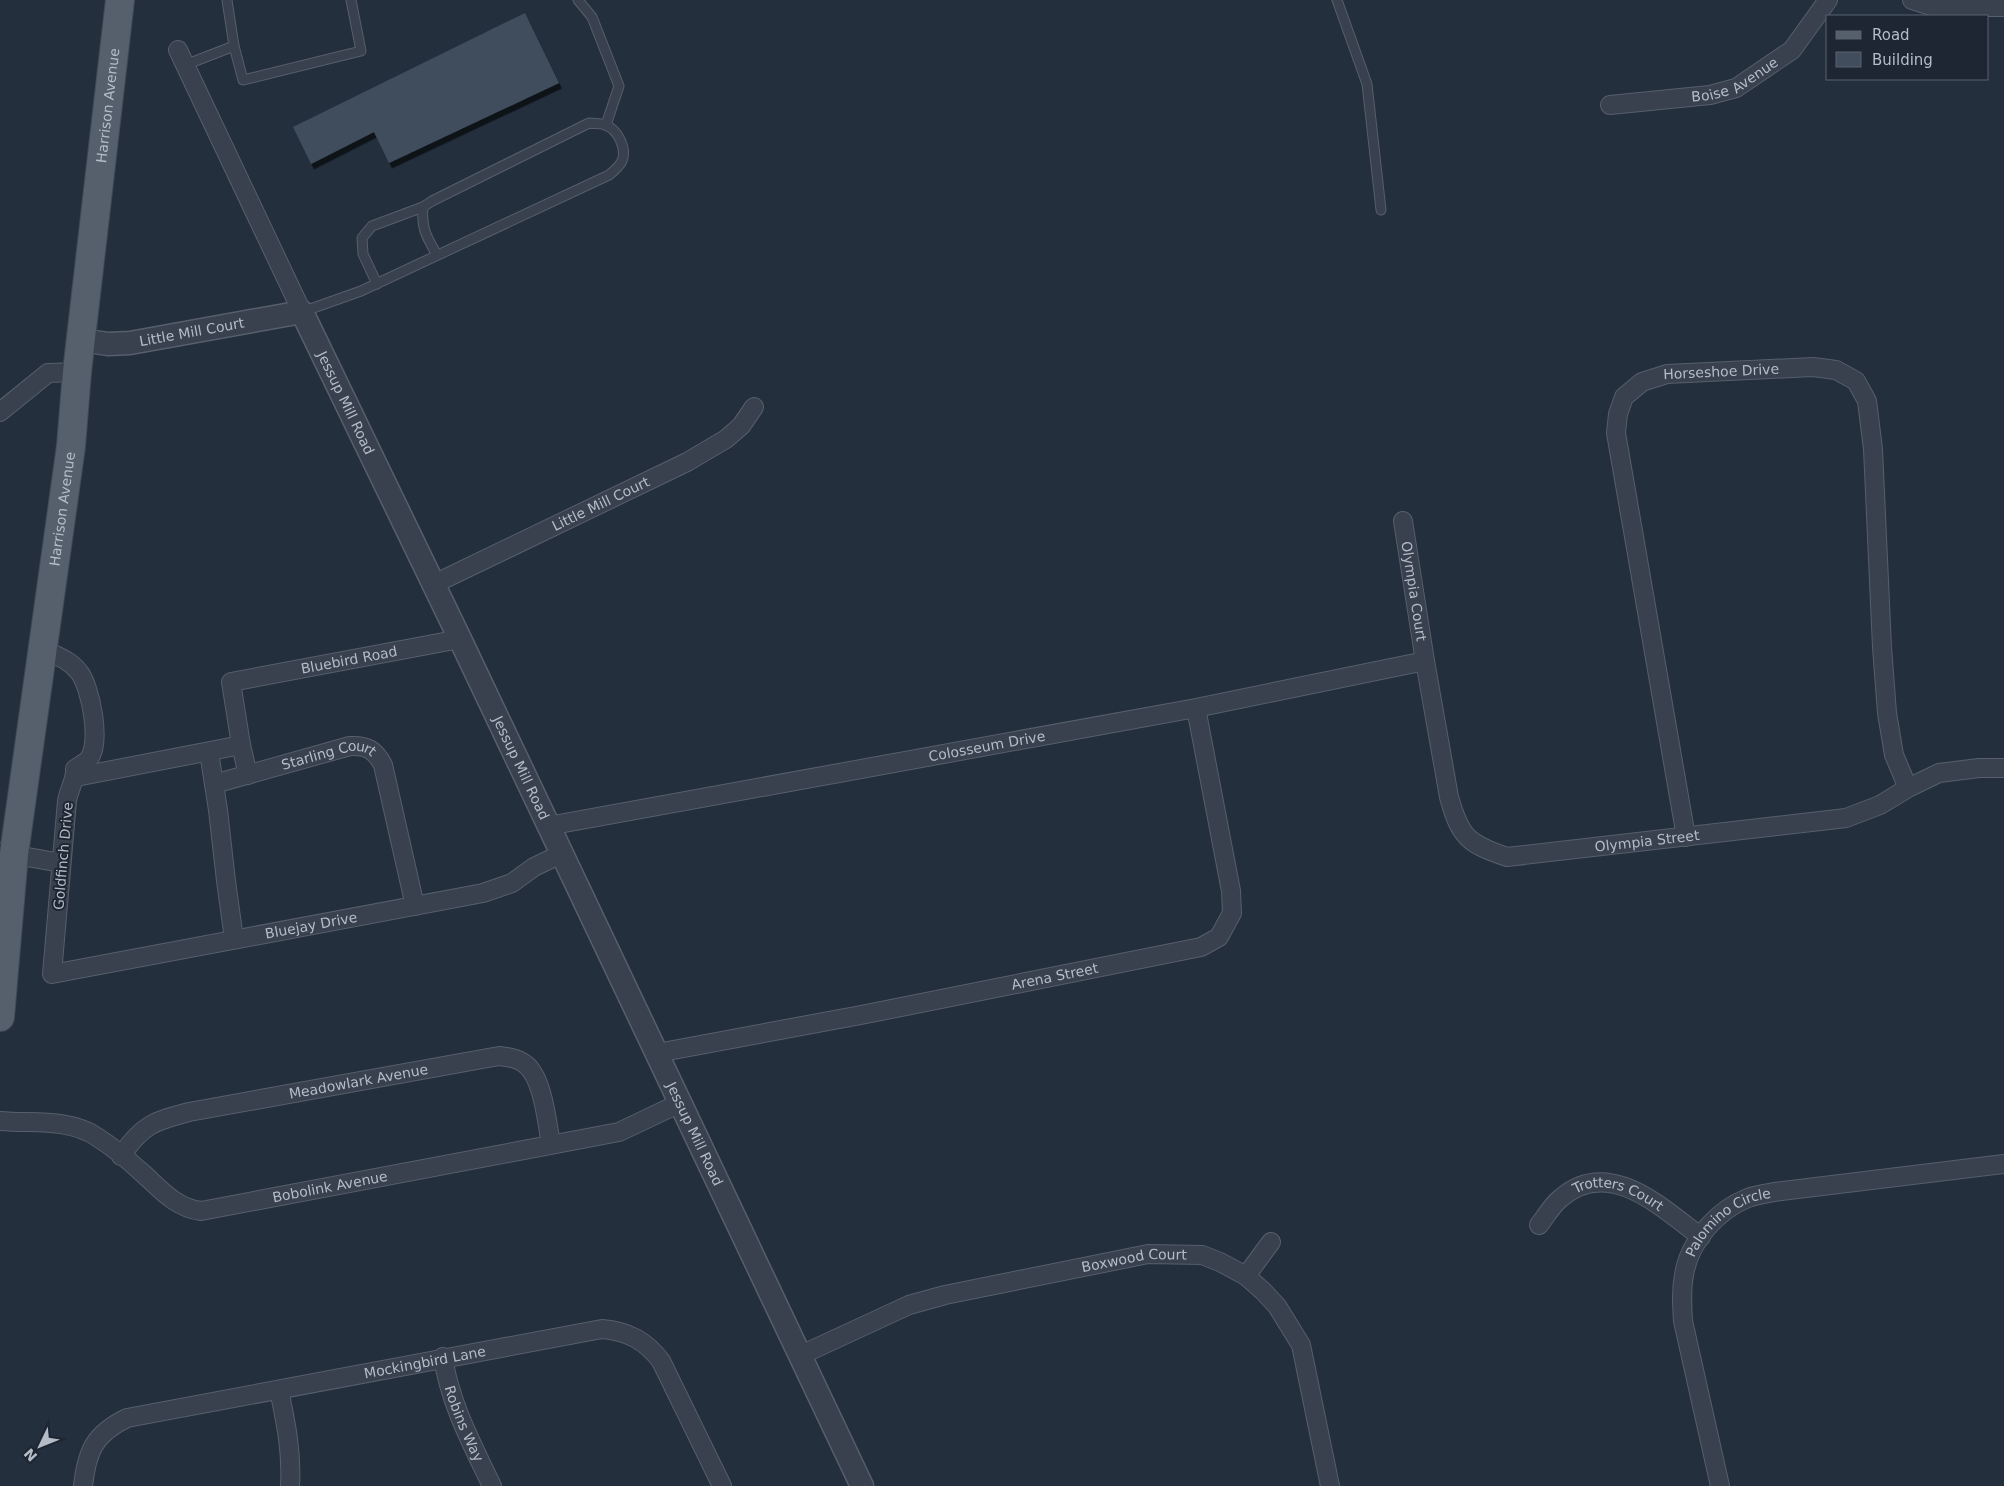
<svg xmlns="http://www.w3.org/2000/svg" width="2004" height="1486" viewBox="0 0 2004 1486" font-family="'DejaVu Sans',sans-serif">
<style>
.building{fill:#414d5c;filter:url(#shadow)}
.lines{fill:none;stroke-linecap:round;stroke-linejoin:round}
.service-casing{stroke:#565f6b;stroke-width:11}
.minor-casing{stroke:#565f6b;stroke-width:20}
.tertiary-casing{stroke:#565f6b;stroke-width:25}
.primary-casing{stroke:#414a56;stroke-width:30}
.service{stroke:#38414d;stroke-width:9}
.minor{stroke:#38414d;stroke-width:18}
.tertiary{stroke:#38414d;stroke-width:22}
.primary{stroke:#56606d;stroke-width:28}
.labels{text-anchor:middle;stroke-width:4;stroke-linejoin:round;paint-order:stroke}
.street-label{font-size:14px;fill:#b4bcc8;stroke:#1d2632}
</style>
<defs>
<filter id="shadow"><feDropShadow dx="3" dy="5.5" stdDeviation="0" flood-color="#0009"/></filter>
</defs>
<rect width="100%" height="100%" fill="#242f3d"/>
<!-- building -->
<path class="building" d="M525,13L559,83L389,163L374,132L311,164L293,127Z"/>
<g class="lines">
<!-- service casing -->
<g class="service-casing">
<g id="service">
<path d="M578,0L592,17L619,86L606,125"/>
<path d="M1337,0L1367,84L1381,210"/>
<path d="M234,46L243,80L361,51L351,0"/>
<path d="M185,65L234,46L227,0"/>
<path d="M377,284L363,254L362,238L372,226L423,207"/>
<path d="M302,312L361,291L609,175C614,171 619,167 622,161C627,149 618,129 605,125C601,123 594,124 589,123L432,201L423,207C421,229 427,237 437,255"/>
</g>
</g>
<!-- minor casing -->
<g class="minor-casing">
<g id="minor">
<path d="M1912,0L1934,7H2004"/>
<path d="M178,50L302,312"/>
<path id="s1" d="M1610,105L1710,95L1736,88L1792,50L1828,0"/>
<path d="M0,412L48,373L77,372"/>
<path id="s2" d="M1403,521L1425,661L1449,797C1460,837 1468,844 1507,857L1846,818L1880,805L1908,788L1939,773L1979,768H2004"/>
<path id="s3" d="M434,584L687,462L726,439L741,426L754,407"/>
<path id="s4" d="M44,650C57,656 70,660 79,672C91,687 102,745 88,760C85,763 79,766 75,769C76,779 69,789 67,801L52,974L483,893L512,883L534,867L561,854"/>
<path d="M241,745L248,775"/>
<path d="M209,752L218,810L226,881L234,939"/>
<path id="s5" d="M76,777L241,745L231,682L460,639"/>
<path id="s6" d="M214,784L350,746C367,745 375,750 383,765L415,906"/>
<path id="s7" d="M548,826L1196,708L1425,661"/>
<path id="s8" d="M1686,837L1616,433L1618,414L1624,397L1642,382L1667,374L1813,367L1836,370L1856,381L1867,401L1873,449L1882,647L1887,713L1894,755L1908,788"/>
<path d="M0,852L61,863"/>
<path id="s9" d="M657,1053L861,1015L1201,947L1219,937L1232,913L1231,891L1196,708"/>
<path id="s10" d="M0,1121C33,1124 68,1118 97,1137C111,1146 126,1158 139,1170C158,1186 174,1208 201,1211L619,1132L680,1103"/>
<path id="s11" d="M121,1156C142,1125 154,1121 189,1112L499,1056C508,1057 517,1058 525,1064C543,1077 547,1123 551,1144"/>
<path id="s12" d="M1539,1225C1546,1216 1552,1205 1561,1198C1609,1156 1662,1208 1701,1237"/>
<path d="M1246,1276L1271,1242"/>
<path id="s13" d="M801,1355L909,1305L945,1295L1148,1254L1202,1255L1220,1262L1246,1276L1263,1291L1277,1306L1301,1345L1330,1486"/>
<path id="s14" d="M443,1357C450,1404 472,1444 492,1486"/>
<path d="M279,1390C286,1423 292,1452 290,1486"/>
<path id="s15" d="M83,1486C87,1451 94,1434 127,1418L602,1329C628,1331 646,1341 661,1361L722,1486"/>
<path id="s16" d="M1720,1486L1683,1321C1682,1305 1681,1290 1684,1275C1689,1242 1717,1210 1748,1198C1756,1195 1765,1194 1774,1192L2004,1164"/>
</g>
</g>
<!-- tertiary casing -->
<g class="tertiary-casing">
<g id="tertiary">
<path id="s17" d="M81,340L108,344L130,343L302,312L460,639L862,1486"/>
</g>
</g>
<!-- primary casing -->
<g class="primary-casing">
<g id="primary">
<path id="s18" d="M0,1017L14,854L71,446L77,372L120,0"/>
</g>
</g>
<!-- service -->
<use href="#service" class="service"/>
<!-- minor -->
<use href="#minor" class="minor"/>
<!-- tertiary -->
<use href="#tertiary" class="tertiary"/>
<!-- primary -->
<use href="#primary" class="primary"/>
</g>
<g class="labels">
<!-- street labels -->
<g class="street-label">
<text dy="5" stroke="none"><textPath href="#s1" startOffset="129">Boise Avenue</textPath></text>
<text dy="5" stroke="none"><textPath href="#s18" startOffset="918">Harrison Avenue</textPath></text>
<text dy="5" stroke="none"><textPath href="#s17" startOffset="112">Little Mill Court</textPath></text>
<text dy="5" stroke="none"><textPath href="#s8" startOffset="551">Horseshoe Drive</textPath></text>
<text dy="5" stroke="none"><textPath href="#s17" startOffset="325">Jessup Mill Road</textPath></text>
<text dy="5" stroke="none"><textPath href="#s3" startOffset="185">Little Mill Court</textPath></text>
<text dy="5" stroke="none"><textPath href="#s18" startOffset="512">Harrison Avenue</textPath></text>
<text dy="5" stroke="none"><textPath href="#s2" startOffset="71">Olympia Court</textPath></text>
<text dy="5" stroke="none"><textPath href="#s5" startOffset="352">Bluebird Road</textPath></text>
<text dy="5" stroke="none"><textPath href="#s7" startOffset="446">Colosseum Drive</textPath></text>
<text dy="5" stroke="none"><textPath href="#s6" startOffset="119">Starling Court</textPath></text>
<text dy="5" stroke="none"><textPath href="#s17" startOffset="730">Jessup Mill Road</textPath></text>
<text dy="5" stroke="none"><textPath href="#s2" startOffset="510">Olympia Street</textPath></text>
<text transform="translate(63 856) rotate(-85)" y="5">Goldfinch Drive</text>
<text dy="5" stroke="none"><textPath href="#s4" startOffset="620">Bluejay Drive</textPath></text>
<text dy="5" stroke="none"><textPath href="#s9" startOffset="405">Arena Street</textPath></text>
<text dy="5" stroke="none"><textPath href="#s11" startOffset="256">Meadowlark Avenue</textPath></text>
<text dy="5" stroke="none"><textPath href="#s17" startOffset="1135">Jessup Mill Road</textPath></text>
<text dy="5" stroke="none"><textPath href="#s10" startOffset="360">Bobolink Avenue</textPath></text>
<text dy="5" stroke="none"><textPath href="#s12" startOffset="98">Trotters Court</textPath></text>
<text dy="5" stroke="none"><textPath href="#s16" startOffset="289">Palomino Circle</textPath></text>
<text dy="5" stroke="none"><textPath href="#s13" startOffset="349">Boxwood Court</textPath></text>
<text dy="5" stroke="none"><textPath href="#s15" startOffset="389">Mockingbird Lane</textPath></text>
<text dy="5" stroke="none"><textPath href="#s14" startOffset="70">Robins Way</textPath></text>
</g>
</g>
<!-- legend -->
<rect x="1826" y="15" width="162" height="65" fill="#1d2632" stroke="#59626e"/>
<rect x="1836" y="31" width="25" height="8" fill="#56606d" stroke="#59626e"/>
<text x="1872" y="40" font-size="15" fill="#b4bcc8">Road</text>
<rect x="1836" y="52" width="25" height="15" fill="#414d5c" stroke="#59626e"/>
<text x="1872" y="65" font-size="15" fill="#b4bcc8">Building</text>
<!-- north arrow -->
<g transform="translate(40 1446) rotate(227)" stroke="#1d2632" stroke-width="4" paint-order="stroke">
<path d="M0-4L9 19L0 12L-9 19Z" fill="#b4bcc8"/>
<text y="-8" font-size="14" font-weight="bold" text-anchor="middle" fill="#b4bcc8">N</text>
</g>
</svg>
